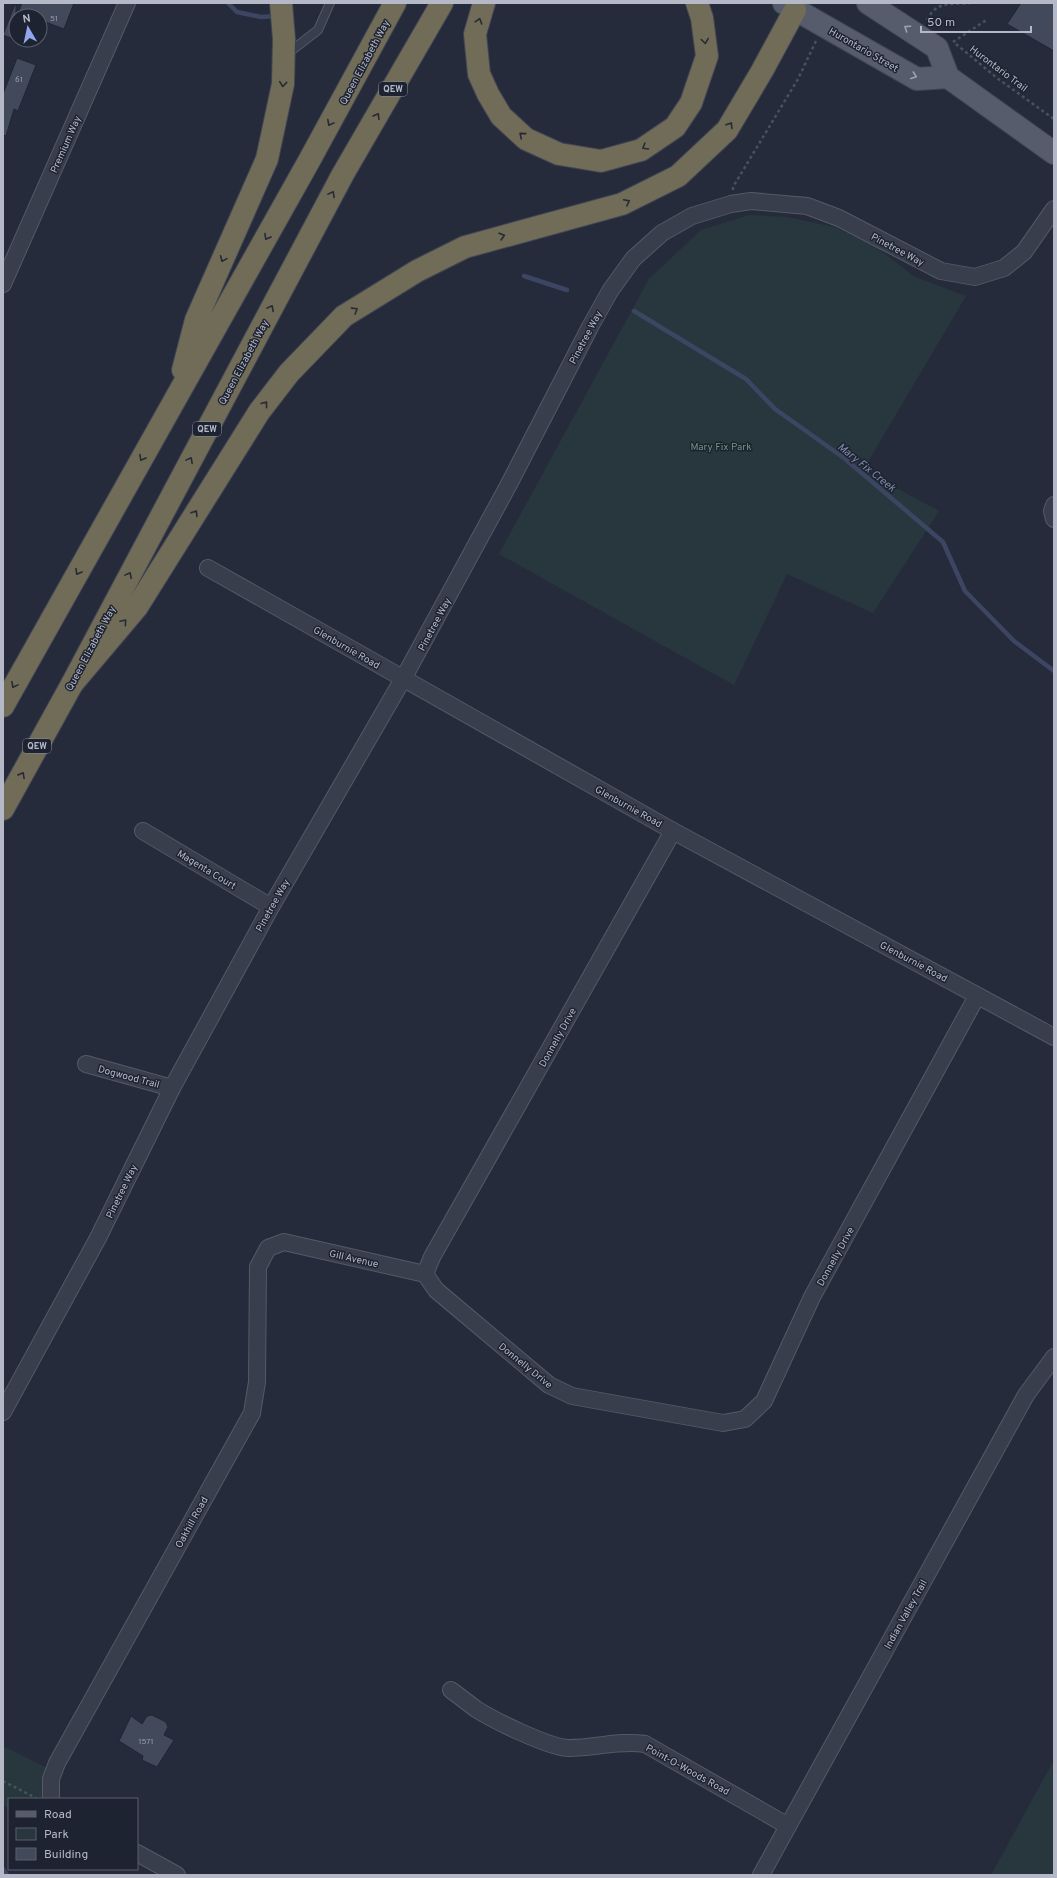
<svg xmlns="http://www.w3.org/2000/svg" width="1057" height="1878" viewBox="0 0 1057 1878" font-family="Overpass,sans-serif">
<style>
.green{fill:#28373d}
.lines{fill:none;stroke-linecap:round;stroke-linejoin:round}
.stream{stroke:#3c4663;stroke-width:4.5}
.building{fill:#42495b;stroke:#202533}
.lane-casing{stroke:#545967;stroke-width:10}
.street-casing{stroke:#545967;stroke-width:18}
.primary-casing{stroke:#424755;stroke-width:24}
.highway-casing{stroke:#414654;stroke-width:24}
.path{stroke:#45545a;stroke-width:2.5;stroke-dasharray:3 3;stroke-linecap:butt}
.lane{stroke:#393e4c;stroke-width:8}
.street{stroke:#393e4c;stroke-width:16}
.primary{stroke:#575c6c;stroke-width:22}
.highway{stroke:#716c57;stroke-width:22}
.oneway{stroke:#262a35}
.oneway2{stroke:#9ea2b0}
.labels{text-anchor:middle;stroke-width:3;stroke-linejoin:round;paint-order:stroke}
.number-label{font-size:8px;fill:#989dac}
.shield{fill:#1e2331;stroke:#888c9a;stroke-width:1}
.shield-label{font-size:9px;font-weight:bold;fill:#b5b9c7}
.street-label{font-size:10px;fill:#b5b9c7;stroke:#1e2331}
.park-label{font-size:10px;fill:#6e967e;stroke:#1e2331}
.water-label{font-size:11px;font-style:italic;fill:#7f8bac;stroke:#1e2331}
</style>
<rect width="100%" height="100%" fill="#262b3c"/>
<!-- green -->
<g class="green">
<path d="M749,215L787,217L834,227L873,245L915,277L966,296L863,470L939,511L873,613L787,574L734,685L499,554L649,279L701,230Z"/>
<path d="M3,1746L53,1771L41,1799H9V1808L3,1805Z"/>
<path d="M1054,1760V1875H991Z"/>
</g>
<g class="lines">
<!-- stream -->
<g class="stream">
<path d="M228,3L237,12L261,17L276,16"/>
<path d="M524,276L567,290"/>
<path d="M634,311L746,379L775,409L844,458L943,542L965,591L1014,641L1054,671"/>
<path d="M3,1869L7,1875"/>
</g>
</g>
<!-- building -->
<g class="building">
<path d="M22,3H74L64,29L40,20V16H17Z"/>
<path d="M1021,3H1054V51L1007,24Z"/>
<path d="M15,4H16V40L3,35Z"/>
<path d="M17,58L36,65L18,111L14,109L6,136L3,135V94Z"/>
<path d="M152,1715L166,1722L168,1727L164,1735L174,1740L157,1767L142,1760L143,1756L119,1741L131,1716L142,1724L147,1716Z"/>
</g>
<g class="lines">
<!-- lane casing -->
<g class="lane-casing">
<path id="lane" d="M287,54L318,30L330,3"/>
</g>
<!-- street casing -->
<g class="street-casing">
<g id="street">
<path d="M3,284L127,3"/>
<path d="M1054,505L1052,511L1054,519"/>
<path d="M208,568L673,831L1054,1037"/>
<path d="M143,831L271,907"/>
<path d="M673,831L432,1257L425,1274L436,1290L549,1385L572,1396L723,1423L745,1419L764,1401L812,1297L977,996"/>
<path d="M86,1064L172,1088"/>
<path d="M3,1412L98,1238L172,1088L271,907L403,679L508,486L590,327L610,291L633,259L662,233L692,216L731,204L751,201L807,206L839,218L941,271L975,277L1004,268L1024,252L1054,209"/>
<path d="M451,1690C459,1696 468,1703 476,1709C493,1720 550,1748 569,1748C595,1748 620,1740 645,1744L788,1826"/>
<path d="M51,1799V1779L57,1763L252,1413L257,1382L258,1267L268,1248L284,1242L425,1274"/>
<path d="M137,1853L177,1875"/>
<path d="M761,1875L1026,1395L1054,1357"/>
</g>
</g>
<!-- primary casing -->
<g class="primary-casing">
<g id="primary">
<path d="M784,3L917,79L948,77"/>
<path d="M868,3L937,48L948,77L1054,153"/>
</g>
</g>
<!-- highway casing -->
<g class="highway-casing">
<g id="highway">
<path d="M484,3L475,34L479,74L488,94L501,116L526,139L559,154L601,161L641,150L675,127L691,103L707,56L702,18L697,3"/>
<path d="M183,370L196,320L267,159L283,84L284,39L281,3"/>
<path d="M72,684L137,607L259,412L289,373L344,316L417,271L465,247L622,204L678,176L727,130L762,71L795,10"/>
<path d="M3,706L309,161L395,3"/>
<path d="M3,809L72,684L343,174L442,3"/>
</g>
</g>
<!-- path -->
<g class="path">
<path d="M927,20C937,0 951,5 971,3"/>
<path d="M953,42L988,19"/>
<path d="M956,44L997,78L1054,119"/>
<path d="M733,190V187L798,79L816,41"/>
<path d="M3,1781L36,1798"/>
</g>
<!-- lane -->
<use href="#lane" class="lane"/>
<!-- street -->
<use href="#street" class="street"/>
<!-- primary -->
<use href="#primary" class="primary"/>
<!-- highway -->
<use href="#highway" class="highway"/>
</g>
<!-- one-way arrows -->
<defs><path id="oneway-chevron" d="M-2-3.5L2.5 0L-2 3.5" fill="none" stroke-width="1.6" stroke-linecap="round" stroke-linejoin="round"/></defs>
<g class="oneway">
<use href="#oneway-chevron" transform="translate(479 21) rotate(-73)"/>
<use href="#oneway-chevron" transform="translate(705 41) rotate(82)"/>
<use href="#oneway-chevron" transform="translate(283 84) rotate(96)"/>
<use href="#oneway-chevron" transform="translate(377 116) rotate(-59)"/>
<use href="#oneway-chevron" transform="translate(330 123) rotate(118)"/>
<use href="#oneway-chevron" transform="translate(730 125) rotate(-58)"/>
<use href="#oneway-chevron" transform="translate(522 135) rotate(-140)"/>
<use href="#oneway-chevron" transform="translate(645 147) rotate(149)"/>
<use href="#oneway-chevron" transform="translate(332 194) rotate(-62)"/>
<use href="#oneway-chevron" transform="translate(627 202) rotate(-27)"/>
<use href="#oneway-chevron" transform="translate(502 236) rotate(-16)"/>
<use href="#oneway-chevron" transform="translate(267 237) rotate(119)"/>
<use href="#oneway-chevron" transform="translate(223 259) rotate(114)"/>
<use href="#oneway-chevron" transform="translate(271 308) rotate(-62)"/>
<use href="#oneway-chevron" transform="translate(355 310) rotate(-32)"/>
<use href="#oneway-chevron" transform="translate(265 404) rotate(-52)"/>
<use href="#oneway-chevron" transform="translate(142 458) rotate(119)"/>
<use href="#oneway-chevron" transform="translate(190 460) rotate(-62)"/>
<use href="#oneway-chevron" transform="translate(195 513) rotate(-58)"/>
<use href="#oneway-chevron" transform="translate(78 572) rotate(119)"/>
<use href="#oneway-chevron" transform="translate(129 575) rotate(-62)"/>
<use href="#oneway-chevron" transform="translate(124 622) rotate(-50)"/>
<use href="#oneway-chevron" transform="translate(14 685) rotate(118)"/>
<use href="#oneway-chevron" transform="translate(22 775) rotate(-61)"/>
</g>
<g class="oneway2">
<use href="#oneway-chevron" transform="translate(907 28) rotate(-146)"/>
<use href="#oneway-chevron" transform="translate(914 76) rotate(20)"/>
</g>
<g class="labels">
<!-- number labels -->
<g class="number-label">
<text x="54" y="21">51</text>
<text x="19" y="82">61</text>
<text x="146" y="1744">1571</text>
</g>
<!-- shield labels -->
<g class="shield">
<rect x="379" y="82" width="28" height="14" rx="3"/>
<rect x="193" y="422" width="28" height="14" rx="3"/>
<rect x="23" y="739" width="28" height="14" rx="3"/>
</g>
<g class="shield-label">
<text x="393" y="92">QEW</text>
<text x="207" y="432">QEW</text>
<text x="37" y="749">QEW</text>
</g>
<!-- street labels -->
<g class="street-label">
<text transform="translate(864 49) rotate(30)" y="4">Hurontario Street</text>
<text transform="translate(364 62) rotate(-62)" y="4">Queen Elizabeth Way</text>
<text transform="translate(999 68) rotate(37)" y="4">Hurontario Trail</text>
<text transform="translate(65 144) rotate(-66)" y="4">Premium Way</text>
<text transform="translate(898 249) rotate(28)" y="4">Pinetree Way</text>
<text transform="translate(585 337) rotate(-62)" y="4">Pinetree Way</text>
<text transform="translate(243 362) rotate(-62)" y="4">Queen Elizabeth Way</text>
<text transform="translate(434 624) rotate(-62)" y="4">Pinetree Way</text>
<text transform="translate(347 647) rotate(30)" y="4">Glenburnie Road</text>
<text transform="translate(90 648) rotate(-62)" y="4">Queen Elizabeth Way</text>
<text transform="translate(629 806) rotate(29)" y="4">Glenburnie Road</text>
<text transform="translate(207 869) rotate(31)" y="4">Magenta Court</text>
<text transform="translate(272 905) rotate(-61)" y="4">Pinetree Way</text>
<text transform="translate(914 961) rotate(28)" y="4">Glenburnie Road</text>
<text transform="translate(557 1037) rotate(-61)" y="4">Donnelly Drive</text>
<text transform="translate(129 1076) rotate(15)" y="4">Dogwood Trail</text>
<text transform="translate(121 1191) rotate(-64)" y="4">Pinetree Way</text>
<text transform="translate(835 1256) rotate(-61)" y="4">Donnelly Drive</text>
<text transform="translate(354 1258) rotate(13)" y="4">Gill Avenue</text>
<text transform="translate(526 1365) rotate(39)" y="4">Donnelly Drive</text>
<text transform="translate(191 1522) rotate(-61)" y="4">Oakhill Road</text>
<text transform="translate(905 1614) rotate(-61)" y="4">Indian Valley Trail</text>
<text transform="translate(688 1769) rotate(29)" y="4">Point-O-Woods Road</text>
</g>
<!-- park labels -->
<g class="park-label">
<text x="721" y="450">Mary Fix Park</text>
</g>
<!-- water labels -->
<g class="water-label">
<text transform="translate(867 467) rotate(39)" y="4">Mary Fix Creek</text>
</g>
</g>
<!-- border -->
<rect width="1057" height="1878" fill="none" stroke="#b5b9c7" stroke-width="8"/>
<!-- legend -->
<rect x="8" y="1798" width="130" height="72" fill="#1e2331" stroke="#5a5f6d"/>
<rect x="16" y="1811" width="20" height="6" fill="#575c6c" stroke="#5a5f6d"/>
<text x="44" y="1818" font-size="12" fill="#b5b9c7">Road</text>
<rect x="16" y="1828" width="20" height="12" fill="#28373d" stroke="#5a5f6d"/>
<text x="44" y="1838" font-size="12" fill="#b5b9c7">Park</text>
<rect x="16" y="1848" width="20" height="12" fill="#42495b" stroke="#5a5f6d"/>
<text x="44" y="1858" font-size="12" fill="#b5b9c7">Building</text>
<!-- north arrow -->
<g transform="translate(28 28) rotate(351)"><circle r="19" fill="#1e2331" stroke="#5a5f6d"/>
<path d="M0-3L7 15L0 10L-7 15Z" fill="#91a5f0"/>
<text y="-6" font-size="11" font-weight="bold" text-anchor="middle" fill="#b5b9c7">N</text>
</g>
<!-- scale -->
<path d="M921 26v6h110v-6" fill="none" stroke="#b5b9c7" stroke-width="2"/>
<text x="927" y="26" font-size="12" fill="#b5b9c7" stroke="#1e2331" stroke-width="3" paint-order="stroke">50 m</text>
</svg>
